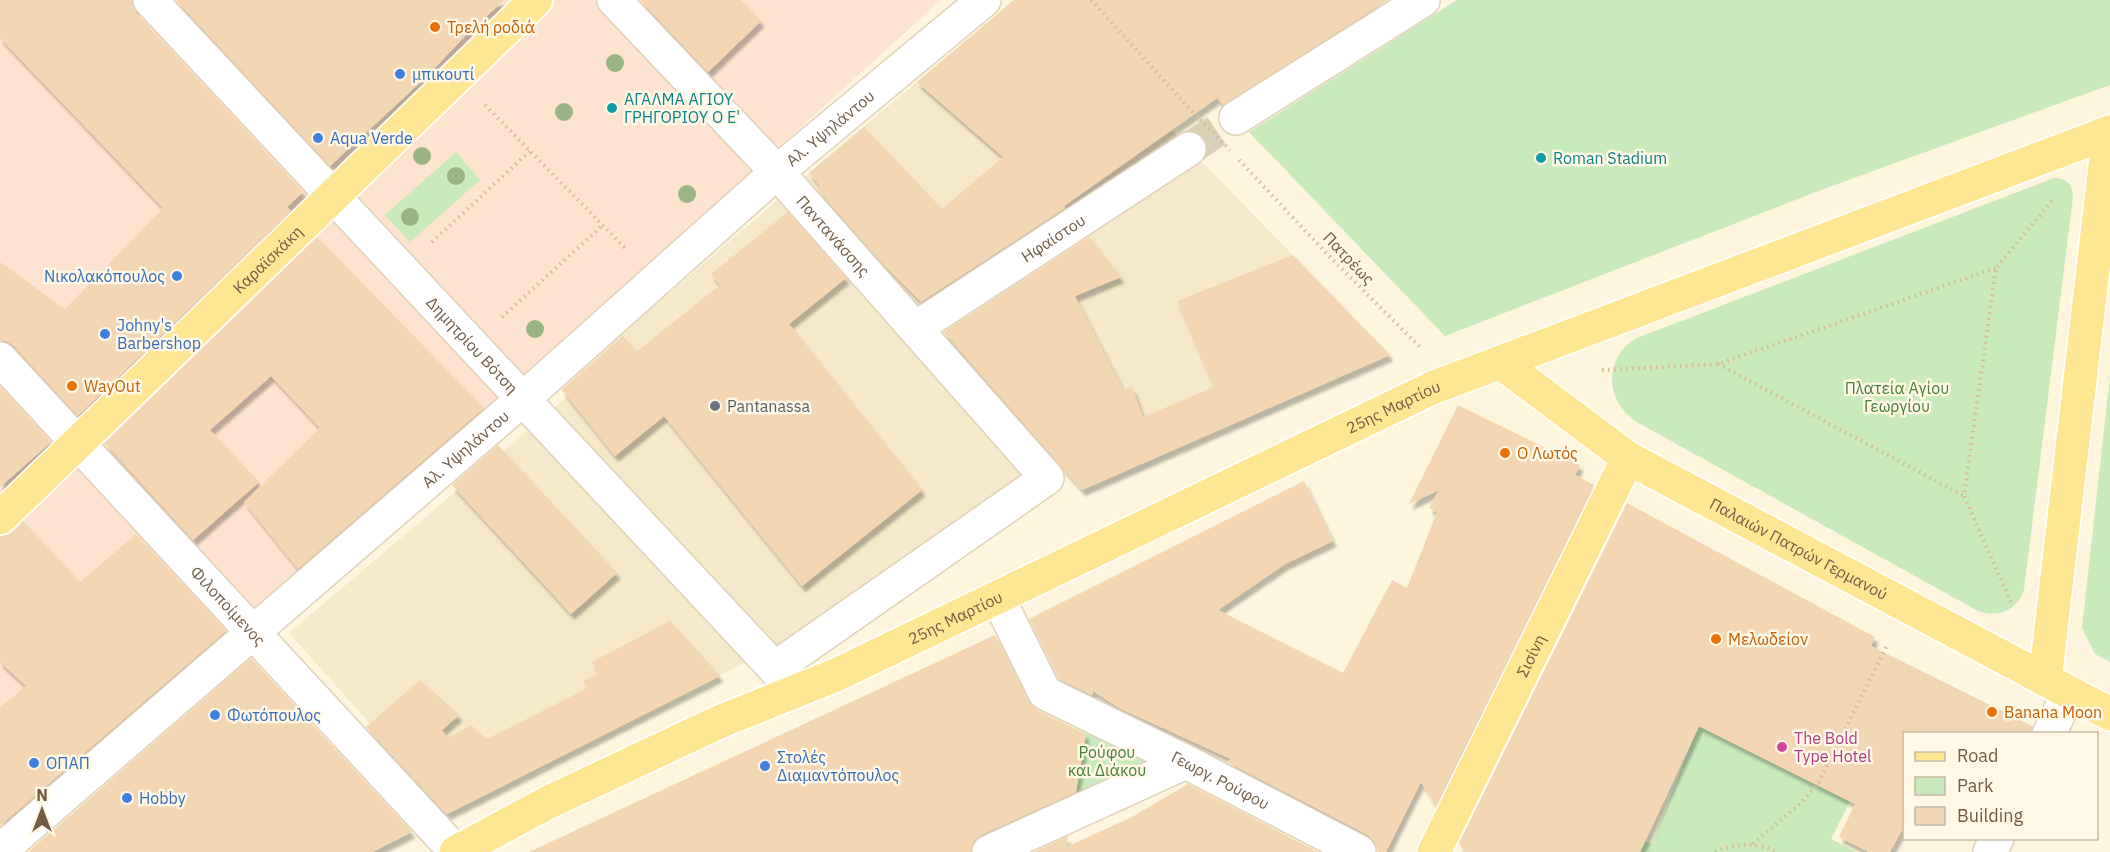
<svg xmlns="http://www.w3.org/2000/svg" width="2110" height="852" viewBox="0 0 2110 852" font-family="'IBM Plex Sans',sans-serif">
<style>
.residential{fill:#f5e8cb}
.commercial{fill:#fee4d0}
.green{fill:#c8eabc}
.building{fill:#f3d6b4;filter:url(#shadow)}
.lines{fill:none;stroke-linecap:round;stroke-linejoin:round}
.minor-tunnel{stroke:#dacfb7;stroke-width:33;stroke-dasharray:33 16;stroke-linecap:butt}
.minor-casing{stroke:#e1d2b9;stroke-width:36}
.major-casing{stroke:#fff;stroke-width:36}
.path{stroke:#d7ba98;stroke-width:4;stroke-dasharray:1.5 4.5;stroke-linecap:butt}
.minor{stroke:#fff;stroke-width:33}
.major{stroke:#ffe692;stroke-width:33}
.path-bridge{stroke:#d7ba98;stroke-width:4;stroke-dasharray:1.5 4.5;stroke-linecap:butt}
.tree{fill:#9ab487}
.food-dot{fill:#e8710a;stroke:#fff8e4;stroke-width:2}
.shop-dot{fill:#3f7fe0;stroke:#fff8e4;stroke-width:2}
.culture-dot{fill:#0f9aa8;stroke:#fff8e4;stroke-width:2}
.worship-dot{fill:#6b7280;stroke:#fff8e4;stroke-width:2}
.hotel-dot{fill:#d1479c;stroke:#fff8e4;stroke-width:2}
.labels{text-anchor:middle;stroke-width:5;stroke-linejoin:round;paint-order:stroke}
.food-label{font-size:16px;fill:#c56008;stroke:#fff8e4;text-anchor:start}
.shop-label{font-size:16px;fill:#366cbe;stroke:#fff8e4;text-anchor:start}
.culture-label{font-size:16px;fill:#0d838f;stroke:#fff8e4;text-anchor:start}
.street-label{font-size:16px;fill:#735c45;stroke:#fff8e4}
.park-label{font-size:16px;fill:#497f40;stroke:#fff8e4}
.worship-label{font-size:16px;fill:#5b616d;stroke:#fff8e4;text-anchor:start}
.hotel-label{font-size:16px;fill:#b23c85;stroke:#fff8e4;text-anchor:start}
</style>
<defs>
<filter id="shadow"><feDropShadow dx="3.5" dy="6" stdDeviation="1.5" flood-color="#0004"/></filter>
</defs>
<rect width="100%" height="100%" fill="#fdf5dd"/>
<!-- residential -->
<path class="residential" d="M1014,0L1171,130L1390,355L1082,490L1052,454L785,642L450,813L289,633L567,397L560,387L809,173Z"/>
<!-- commercial -->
<path class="commercial" d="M0,0H941L513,388L253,633L0,851Z"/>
<!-- green -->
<g class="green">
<path d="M1457,0H2110V85L1821,190L1445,336L1249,132Z"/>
<path d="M456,152L480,180L410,242L385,215Z"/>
<path d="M2054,178C2066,178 2073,184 2073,197L2024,590C2016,611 1999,618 1978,611L1635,421C1605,400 1603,357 1637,338Z"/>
<path d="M2110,376V662L2095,654L2082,628Z"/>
<path d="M1698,726L1804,779L1852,797L1831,839L1856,852H1575L1591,818L1652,844Z"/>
<path d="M1087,727L1176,762L1074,800Z"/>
</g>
<!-- building -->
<g class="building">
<path d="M0,0H132L136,13L303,192L287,207L291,211L78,416L14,346L6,341H0V262L65,309L163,208L0,38Z"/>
<path d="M176,0H504L465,36L428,75L330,166Z"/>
<path d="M640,0H741L761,21L708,72Z"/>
<path d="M1014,0H1388L1223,105L1217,98L1064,206L1065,208L921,302L885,266L817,189L820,186L809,173L864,127L942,209L1003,157L917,82Z"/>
<path d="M788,212L846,278L789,324L922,490L802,586L664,416L615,456L562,390L623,336L636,352L720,285L711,274Z"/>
<path d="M317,237L484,408L298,569L244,502L320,428L271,376L210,430L259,482L193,540L105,443Z"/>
<path d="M1089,237L1121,277L1075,296L1123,390L1132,387L1143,417L1214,387L1177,301L1293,255L1390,355L1082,490L944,332Z"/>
<path d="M0,387L51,442L0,487Z"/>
<path d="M1458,405L1580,465L1575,475L1594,485L1436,806L1421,782L1386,852H1378L1375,842L1368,835L1227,762L1231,759L1119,708L1093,691L1092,695L1059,679L1029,619L1304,481L1333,541L1285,564L1218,610L1343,673L1392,580L1407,588L1437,512L1429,508L1439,490L1409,504Z"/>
<path d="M498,445L617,573L571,614L452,485Z"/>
<path d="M1627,503L1875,637L1871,646L2032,726L2031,734H1905V824L1890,852H1869L1839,837L1855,804L1699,726L1640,852H1465L1459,843Z"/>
<path d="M23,521L80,582L136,534L226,631L0,826V707L26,686L0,662V536L13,532Z"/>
<path d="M670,621L720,676L447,814L366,727L420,680L459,715L442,730L448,738L471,725L487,739L588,688L583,682L599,672L592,662Z"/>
<path d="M995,635L1029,702L1037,710L1086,734L1076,792L981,835L973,842L971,852H529Z"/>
<path d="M251,658L412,832L372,852H28Z"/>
<path d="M1188,784L1318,852H1034L1068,836L1066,847L1132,817Z"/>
</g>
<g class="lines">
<!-- minor-tunnel -->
<path class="minor-tunnel" d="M1189,149L1236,118"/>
<!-- minor casing -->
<g class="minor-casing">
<g id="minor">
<path id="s1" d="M150,0L790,685"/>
<path id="s2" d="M614,0L777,172L1047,478L775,668"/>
<path d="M1236,118L1423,0"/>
<path id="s3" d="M916,328L1189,149"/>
<path id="s4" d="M0,359L456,852"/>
<path id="s5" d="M998,598L1045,693L1186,762L1359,852"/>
<path d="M2049,734L2069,692"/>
<path id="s6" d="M0,851L523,399L777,172L984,0"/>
<path d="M989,852L1186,762"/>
<path d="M1990,852L1997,838"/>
</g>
</g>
<!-- major casing -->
<g class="major-casing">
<g id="major">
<path id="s7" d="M1501,363L1628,458L2110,714"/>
<path id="s8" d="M0,518L536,0"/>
<path d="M2045,680L2109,132"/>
<path id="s9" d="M456,852L549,802L719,722L836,675L1432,388L2110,132"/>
<path id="s10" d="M1434,852L1628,458"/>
</g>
</g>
<!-- path -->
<g class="path">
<path d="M1091,0L1189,108"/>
<path d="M485,105L627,250"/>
<path d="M1239,160L1328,255L1421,348"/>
<path d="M432,242L530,151"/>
<path d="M502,317L603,225"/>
<path d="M1718,364L1964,496"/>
<path d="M1602,370L1718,364L1996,268"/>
<path d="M2011,602L1964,496L1996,268L2052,201"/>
<path d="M1753,844L1802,802L1819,782L1888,643"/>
<path d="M1715,852C1737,842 1756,843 1778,852"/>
</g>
<!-- minor -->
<use href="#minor" class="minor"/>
<!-- major -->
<use href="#major" class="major"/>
<!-- path-bridge -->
<path class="path-bridge" d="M1192,111L1230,150"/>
</g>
<!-- trees -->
<g class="tree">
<circle cx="615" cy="63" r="9"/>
<circle cx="564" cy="112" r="9"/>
<circle cx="422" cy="156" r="9"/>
<circle cx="456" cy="176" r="9"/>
<circle cx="687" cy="194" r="9"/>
<circle cx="410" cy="217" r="9"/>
<circle cx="535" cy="329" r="9"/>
</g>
<!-- markers -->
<g class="food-dot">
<circle cx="435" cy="27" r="6"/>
<circle cx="72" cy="386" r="6"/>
<circle cx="1505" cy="453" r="6"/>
<circle cx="1716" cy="639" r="6"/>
<circle cx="1992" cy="712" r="6"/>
</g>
<g class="shop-dot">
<circle cx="400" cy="74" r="6"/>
<circle cx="318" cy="138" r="6"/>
<circle cx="177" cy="276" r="6"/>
<circle cx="105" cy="334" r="6"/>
<circle cx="215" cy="715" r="6"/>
<circle cx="34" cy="763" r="6"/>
<circle cx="765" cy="766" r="6"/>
<circle cx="127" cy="798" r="6"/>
</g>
<g class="culture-dot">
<circle cx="612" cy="108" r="6"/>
<circle cx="1541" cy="158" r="6"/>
</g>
<circle class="worship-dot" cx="715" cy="406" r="6"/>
<circle class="hotel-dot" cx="1782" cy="747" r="6"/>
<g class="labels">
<!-- food labels -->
<g class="food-label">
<text x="447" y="33">Τρελή ροδιά</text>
<text x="84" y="392">WayOut</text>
<text x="1517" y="459">Ο Λωτός</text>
<text x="1728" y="645">Μελωδείον</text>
<text x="2004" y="718">Banana Moon</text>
</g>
<!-- shop labels -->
<g class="shop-label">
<text x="412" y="80">μπικουτί</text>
<text x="330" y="144">Aqua Verde</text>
<text x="165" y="282" text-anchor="end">Νικολακόπουλος</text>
<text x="117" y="331">Johny's<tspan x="117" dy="18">Barbershop</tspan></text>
<text x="227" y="721">Φωτόπουλος</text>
<text x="777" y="763">Στολές<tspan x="777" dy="18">Διαμαντόπουλος</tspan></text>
<text x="46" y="769">ΟΠΑΠ</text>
<text x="139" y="804">Hobby</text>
</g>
<!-- culture labels -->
<g class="culture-label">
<text x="624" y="105">ΑΓΑΛΜΑ ΑΓΙΟΥ<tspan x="624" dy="18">ΓΡΗΓΟΡΙΟΥ Ο Ε'</tspan></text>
<text x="1553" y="164">Roman Stadium</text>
</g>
<!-- street labels -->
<g class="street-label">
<text dy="6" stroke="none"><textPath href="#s6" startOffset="1101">Αλ. Υψηλάντου</textPath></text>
<text dy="6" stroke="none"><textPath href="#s2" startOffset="322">Παντανάσσης</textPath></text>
<text dy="6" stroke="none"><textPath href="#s3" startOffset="164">Ηφαίστου</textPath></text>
<text transform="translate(1349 258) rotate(46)" y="6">Πατρέως</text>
<text dy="6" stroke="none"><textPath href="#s8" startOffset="372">Καραϊσκάκη</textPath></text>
<text dy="6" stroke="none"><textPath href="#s1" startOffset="472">Δημητρίου Βότση</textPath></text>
<text dy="6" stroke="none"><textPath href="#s9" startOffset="1038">25ης Μαρτίου</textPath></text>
<text dy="6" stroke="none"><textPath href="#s6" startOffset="615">Αλ. Υψηλάντου</textPath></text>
<text dy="6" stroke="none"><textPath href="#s7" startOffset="352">Παλαιών Πατρών Γερμανού</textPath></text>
<text dy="6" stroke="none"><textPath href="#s4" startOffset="336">Φιλοποίμενος</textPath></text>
<text dy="6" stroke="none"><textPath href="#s9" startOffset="552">25ης Μαρτίου</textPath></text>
<text dy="6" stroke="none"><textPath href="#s10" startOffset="219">Σισίνη</textPath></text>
<text dy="6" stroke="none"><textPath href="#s5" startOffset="302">Γεωργ. Ρούφου</textPath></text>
</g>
<!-- park labels -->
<g class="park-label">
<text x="1897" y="394">Πλατεία Αγίου<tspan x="1897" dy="18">Γεωργίου</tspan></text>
<text x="1107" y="758">Ρούφου<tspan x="1107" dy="18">και Διάκου</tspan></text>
</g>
<!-- worship labels -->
<g class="worship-label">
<text x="727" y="412">Pantanassa</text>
</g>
<!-- hotel labels -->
<g class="hotel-label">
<text x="1794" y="744">The Bold<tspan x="1794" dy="18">Type Hotel</tspan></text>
</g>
</g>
<!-- legend -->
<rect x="1903" y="732" width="195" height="108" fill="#fff8e4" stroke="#c7baa4" stroke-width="1.5"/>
<rect x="1915" y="752" width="30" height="9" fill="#ffe692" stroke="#c7baa4" stroke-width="1.5"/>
<text x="1957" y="762" font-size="18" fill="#735c45">Road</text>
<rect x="1915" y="777" width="30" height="18" fill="#c8eabc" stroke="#c7baa4" stroke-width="1.5"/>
<text x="1957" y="792" font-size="18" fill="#735c45">Park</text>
<rect x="1915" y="807" width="30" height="18" fill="#f3d6b4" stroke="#c7baa4" stroke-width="1.5"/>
<text x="1957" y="822" font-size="18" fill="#735c45">Building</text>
<!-- north arrow -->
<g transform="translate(42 810)" stroke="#fff8e4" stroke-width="4.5" paint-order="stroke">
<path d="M0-4.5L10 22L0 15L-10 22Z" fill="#735c45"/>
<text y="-9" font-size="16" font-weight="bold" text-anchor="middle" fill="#735c45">N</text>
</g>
</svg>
